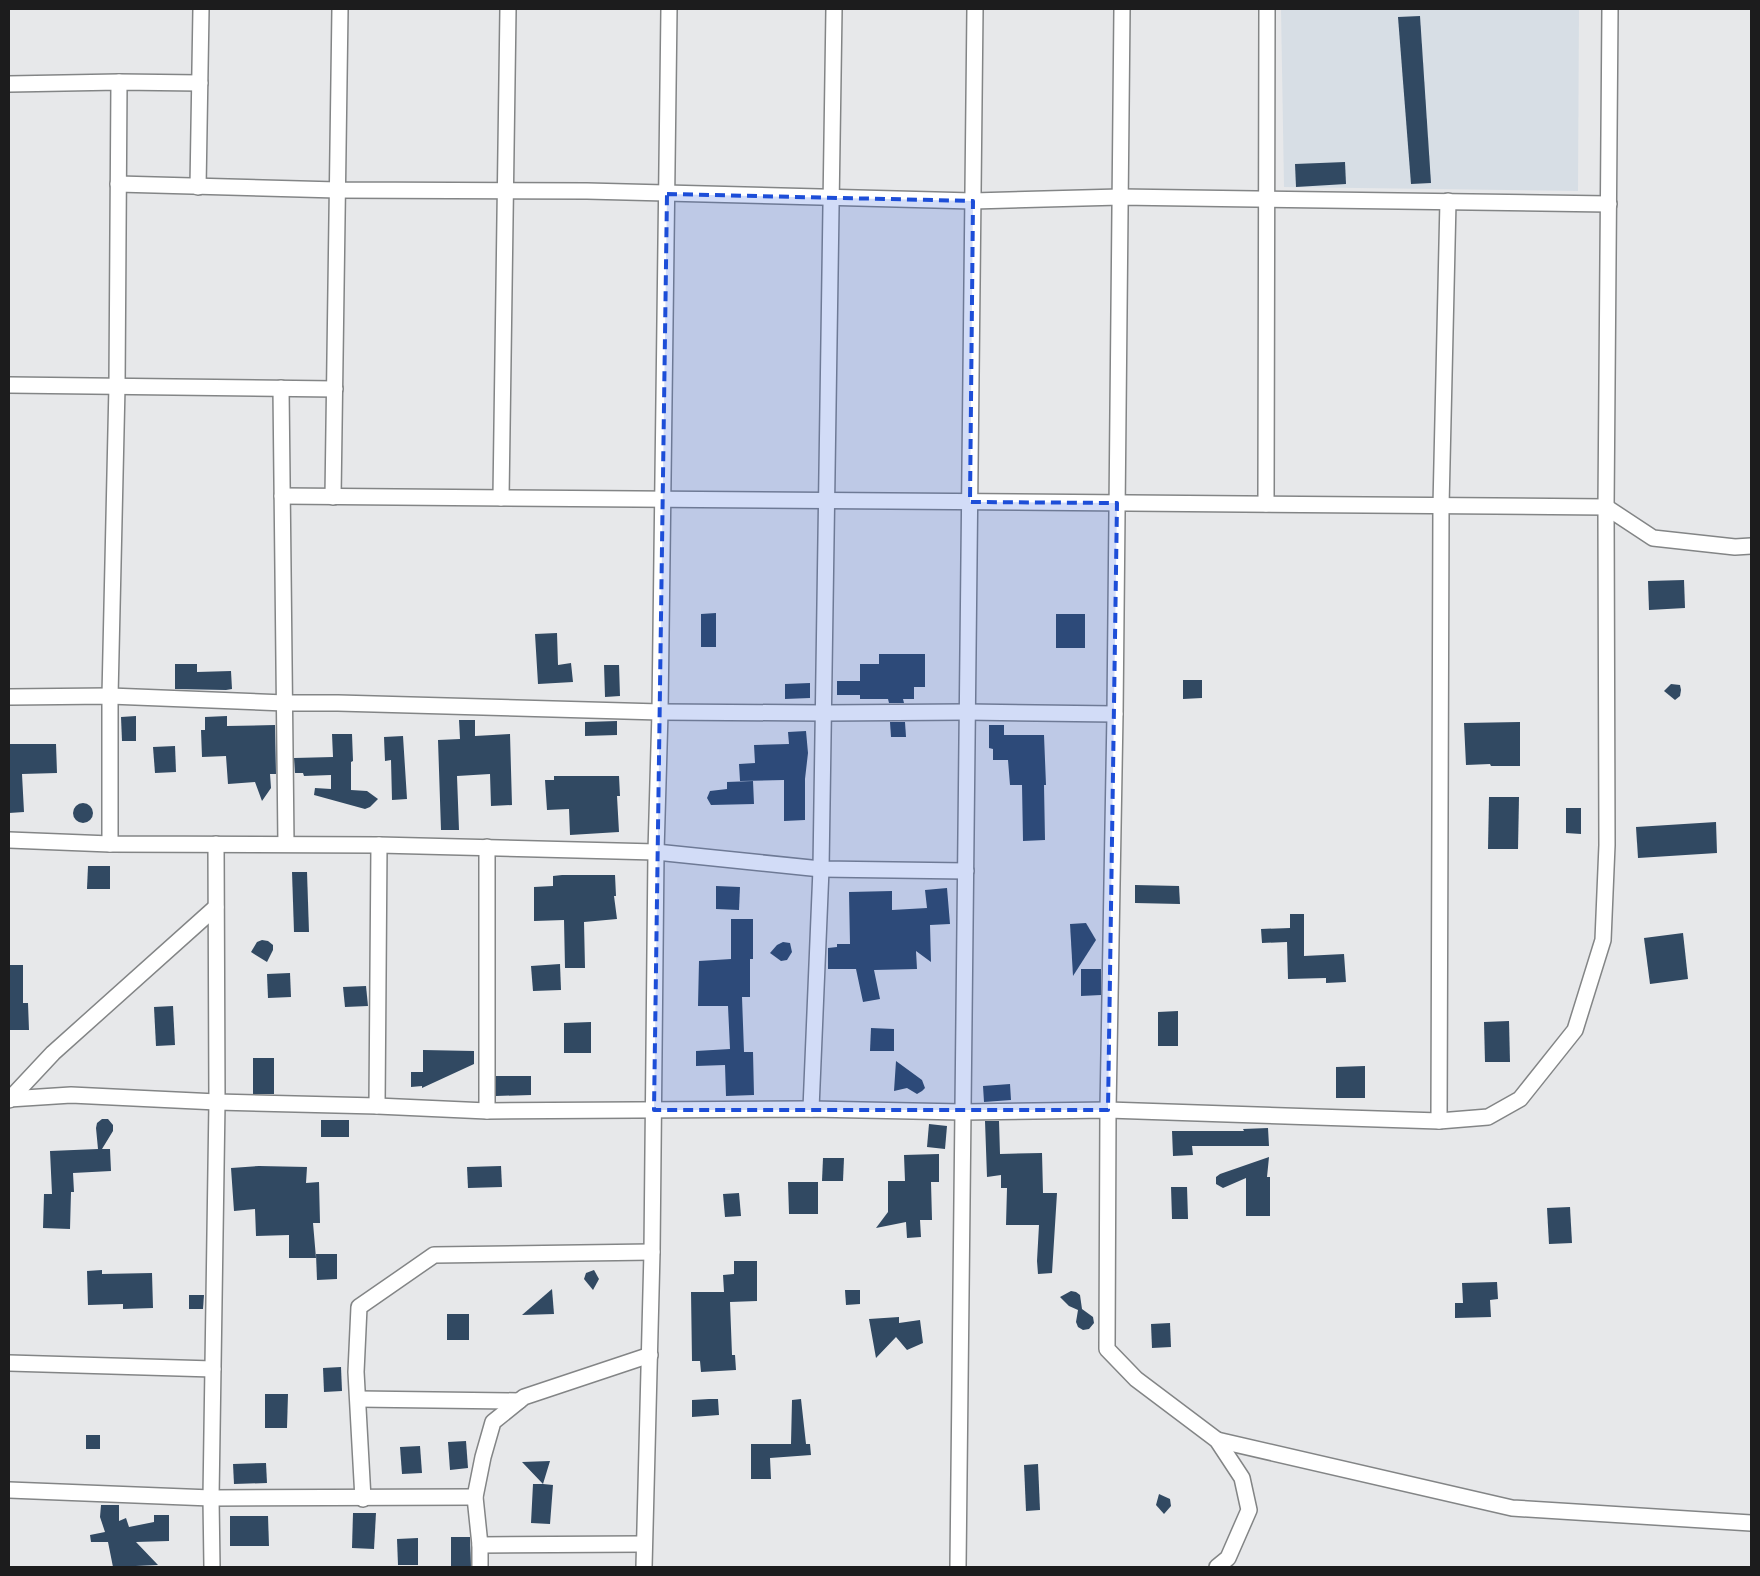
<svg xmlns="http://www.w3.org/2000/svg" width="1760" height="1576" viewBox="0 0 1760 1576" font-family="'PT Serif',serif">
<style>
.built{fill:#d7dee5}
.building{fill:#314962}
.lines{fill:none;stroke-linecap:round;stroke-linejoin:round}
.street-casing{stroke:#838586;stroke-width:18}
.street{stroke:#fff;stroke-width:15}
.marked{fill:#1d4ed8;fill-opacity:0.2;stroke:#1d4ed8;stroke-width:4;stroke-dasharray:10 6;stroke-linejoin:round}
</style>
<rect width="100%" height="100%" fill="#e7e8ea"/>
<!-- built -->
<path class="built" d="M1281,9H1579L1578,191L1284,187Z"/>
<!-- building -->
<g class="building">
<path d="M1420,16L1431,183L1411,184L1398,17Z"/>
<path d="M1345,162L1346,184L1296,187L1295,164Z"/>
<path d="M1684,580L1685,608L1649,610L1648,581Z"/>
<path d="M716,613V647H701V614Z"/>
<rect x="1056" y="614" width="29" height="34"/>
<path d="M557,633L558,665L571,663L573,682L538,684L535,634Z"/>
<path d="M879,654H925V687H914V699H903L904,703H889L888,699H860V695H837V681H860V664H879Z"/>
<path d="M175,664H197V672L231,671L232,689L226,690L175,689Z"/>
<path d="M604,665H619L620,696L605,697Z"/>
<path d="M1183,680H1202V698L1183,699Z"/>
<path d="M810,683V698L785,699V684Z"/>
<path d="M1671,684L1680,685L1681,690L1680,696L1675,700L1664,691Z"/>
<path d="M136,716V741H122L121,717Z"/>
<path d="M227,716V726L275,725L276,774H270L271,788L262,801L255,782L228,784L226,756L202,757L201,730H205V717Z"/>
<path d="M459,720H475V736L510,734L512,805L491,806L490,774L457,776L459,830H441L438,740L460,739Z"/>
<path d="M617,721V735L585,736V722Z"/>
<path d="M890,722H905L906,737H891Z"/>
<path d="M1520,722V766H1491L1490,764L1466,765L1464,723Z"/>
<path d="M989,725H1004V735H1044L1046,785H1044L1045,840L1023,841L1022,785H1010L1008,760H993V749L989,748Z"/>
<path d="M806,731L808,753L805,779V820L784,821V780L740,781L739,764L755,763L754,745L789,744L788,732Z"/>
<path d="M332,734H352L353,761L351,762V790L367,791L378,799L370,807L365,809L314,795L315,788L331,789V775L304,776L303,773H295L294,758L333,757Z"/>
<path d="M403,736L407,799L392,800L391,760L385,761L384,737Z"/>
<path d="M9,744H56L57,773L22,774L24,812L9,813Z"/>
<path d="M175,746L176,772L155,773L153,747Z"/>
<path d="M554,776H619L620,796H617L619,832L570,835L569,809L547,810L545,780H554Z"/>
<path d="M753,781L754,804L711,805L707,798L710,791L727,789V782Z"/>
<path d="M1489,797H1519L1518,849H1488Z"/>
<circle cx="83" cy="813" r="10"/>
<path d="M1566,808H1581V834L1566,833Z"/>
<path d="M1716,822L1717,853L1638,858L1636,827Z"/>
<path d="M88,866H110V889H87Z"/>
<path d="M292,872H307L309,932H294Z"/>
<path d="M562,875H615L616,896H614L617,919L584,922L585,968H565L564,920L534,921V887L553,886V876Z"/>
<path d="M1135,885L1179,886L1180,904L1135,903Z"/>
<path d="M716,886L740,887L739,910L716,909Z"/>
<path d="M947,888L950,924L930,925L931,962L916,951L917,969L874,970L880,999L863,1002L856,969H828V948L837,947V944H850L849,892L892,891V910L927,908L925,890Z"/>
<path d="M1290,914H1304V956L1344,954L1346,982L1326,983V978L1288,979L1287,942L1262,943L1261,929L1290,928Z"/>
<path d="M731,919H753V959H750V997H742L744,1052H753L754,1095L726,1096L725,1065L696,1066V1051L730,1049L728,1006H698L699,961L731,959Z"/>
<path d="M1086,923L1096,940L1073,976L1070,924Z"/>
<path d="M1683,933L1688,979L1650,984L1644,938Z"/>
<path d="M262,940L268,941L273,945V950L267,962L251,952L257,942Z"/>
<path d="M783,942L790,943L792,952L787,960L781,961L770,953L777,945Z"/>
<path d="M560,964L561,990L533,991L531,966Z"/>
<path d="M9,965H23V1003H28L29,1030H9Z"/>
<path d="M1081,969H1101V995L1081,996Z"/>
<path d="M290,973L291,997L268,998L267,974Z"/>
<path d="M366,986L368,1006L345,1007L343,987Z"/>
<path d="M173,1006L175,1045L156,1046L154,1007Z"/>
<path d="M1178,1011V1046H1158V1012Z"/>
<path d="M1509,1021L1510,1062H1485L1484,1022Z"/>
<path d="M591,1022V1053H564V1023Z"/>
<path d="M871,1028L894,1029V1051H870Z"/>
<path d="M423,1050L474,1051V1064L422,1088V1086L411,1087V1072H423Z"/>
<rect x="253" y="1058" width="21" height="36"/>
<path d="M896,1061L922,1080L925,1088L922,1091L917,1094L907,1088L894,1091Z"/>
<path d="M1365,1066V1098H1336V1067Z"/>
<path d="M496,1076H531V1095L496,1096Z"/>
<path d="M1010,1084L1011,1100L984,1102L983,1086Z"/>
<path d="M102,1119H108L113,1125V1131L102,1149H110L111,1171L73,1173L74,1192H71L70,1229L43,1228L44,1194H52L50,1151L98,1149L96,1128L97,1123Z"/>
<rect x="321" y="1120" width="28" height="17"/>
<path d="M985,1121H999L1000,1154L1042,1153L1043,1193H1057L1052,1273L1038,1274L1037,1261L1039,1225H1006L1007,1188H1001V1175L987,1177Z"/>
<path d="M929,1124L947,1126L945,1149L927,1147Z"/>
<path d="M1268,1128L1269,1146H1192L1193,1155L1173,1156L1172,1131H1244L1243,1129Z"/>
<path d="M939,1154V1182H931L932,1220H920L921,1237L907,1238L906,1222L876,1228L888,1212V1181H905L904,1155Z"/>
<path d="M1269,1157L1267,1177H1270V1216H1246V1178L1223,1188L1216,1184V1177L1220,1174Z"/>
<path d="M823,1158H844L843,1181H822Z"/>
<path d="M259,1166L307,1167L306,1183L319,1182L320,1223H313L316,1258H289V1235L256,1236L255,1209L234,1211L231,1168Z"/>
<path d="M501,1166L502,1187L468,1188L467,1167Z"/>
<path d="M788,1182H818V1214H789Z"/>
<path d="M1171,1187H1187L1188,1219H1172Z"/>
<path d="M739,1193L741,1216L725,1217L723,1194Z"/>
<path d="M1570,1207L1572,1243L1549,1244L1547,1208Z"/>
<path d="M316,1254H337V1279L317,1280Z"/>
<path d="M734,1261H757V1301L730,1302L732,1355H735L736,1370L701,1372L700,1361H692L691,1292H724L723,1275L734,1274Z"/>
<path d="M102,1270V1274L152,1273L153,1308L123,1309V1304L88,1305L87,1271Z"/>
<path d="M594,1270L599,1279L593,1290L584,1279L586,1273Z"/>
<path d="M1497,1282L1498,1299L1490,1300L1491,1317L1455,1318V1303H1463L1462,1283Z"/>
<path d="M552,1289L554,1314L522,1315Z"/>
<path d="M845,1290H860V1304L846,1305Z"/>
<path d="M1071,1291L1076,1292L1080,1295L1082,1309L1093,1317L1094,1323L1089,1329L1083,1330L1078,1327L1076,1322L1078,1310L1069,1306L1060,1297Z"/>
<path d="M189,1295H204L203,1309H189Z"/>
<rect x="447" y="1314" width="22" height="26"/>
<path d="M899,1317V1323L920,1320L923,1343L907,1350L896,1337L876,1358L869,1319Z"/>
<path d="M1170,1323L1171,1347L1152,1348L1151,1324Z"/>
<path d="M341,1367L342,1391L324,1392L323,1368Z"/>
<path d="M265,1394H288L287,1428H265Z"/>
<path d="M709,1399H718L719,1415L692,1417V1400Z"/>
<path d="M801,1399L806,1444H810L811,1455L770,1458L771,1479H751V1444H791L792,1400Z"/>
<rect x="86" y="1435" width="14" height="14"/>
<path d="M466,1441L468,1468L450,1470L448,1442Z"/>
<path d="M420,1446L422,1473L402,1474L400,1447Z"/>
<path d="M550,1461L543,1484L553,1485L550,1524L531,1523L533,1484H543L522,1462Z"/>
<path d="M266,1463L267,1483L234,1484L233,1464Z"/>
<path d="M1038,1464L1040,1510L1026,1511L1024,1465Z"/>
<path d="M1159,1494L1170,1499L1171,1506L1164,1514L1156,1505Z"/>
<path d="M101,1505H119V1521L126,1518L129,1527L154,1522V1515H169V1541L136,1542L158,1565L113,1567L108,1542H91L90,1535L105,1532L100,1517Z"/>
<path d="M353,1513H376L374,1549L352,1548Z"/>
<path d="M230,1516H268L269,1546H230Z"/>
<path d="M451,1537H470L471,1567H451Z"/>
<path d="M418,1538V1565H398L397,1539Z"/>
</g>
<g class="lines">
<!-- street casing -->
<g class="street-casing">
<g id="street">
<path d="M1122,9L1115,714L1108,1110L1107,1349L1136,1379L1217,1440L1242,1478L1249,1510L1228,1558L1217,1567"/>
<path d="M9,84L119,82L200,83"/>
<path d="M118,184L337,190L587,191L973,201L1120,197L1609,204"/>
<path d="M198,187L201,9"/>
<path d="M9,385L335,389"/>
<path d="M281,388L286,844"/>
<path d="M282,496L1606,507L1653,538L1735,547L1751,546"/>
<path d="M333,497L340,9"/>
<path d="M501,498L508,9"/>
<path d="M1266,504L1267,9"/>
<path d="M9,697L110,696L285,703H338L660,712L824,713L967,712L1115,714"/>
<path d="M9,840L110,844L379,845L656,852L821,869L966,871"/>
<path d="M110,844V696L117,386L119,82"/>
<path d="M487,847V1111"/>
<path d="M9,1099L71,1095L217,1102L377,1106L487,1111L811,1109L963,1112L1108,1110L1439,1121L1488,1117L1520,1099L1575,1030L1603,940L1607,845L1606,507L1610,9"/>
<path d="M9,1100L53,1053L216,907"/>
<path d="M377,1106L379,845"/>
<path d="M811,1109L821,869L834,9"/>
<path d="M1439,1121L1441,506L1448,201"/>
<path d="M9,1363L213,1369"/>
<path d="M358,1399L519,1401"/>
<path d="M1217,1440L1512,1508L1751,1523"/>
<path d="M9,1490L211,1498L475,1497"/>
<path d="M363,1499L356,1372L359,1307L434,1255L652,1252"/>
<path d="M480,1545L643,1544"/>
<path d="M212,1567L211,1498L217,1102L216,844"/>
<path d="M480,1567V1545L475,1497L483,1457L493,1422L524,1397L650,1355"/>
<path d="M644,1567L652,1252L656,852L660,712L669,9"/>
<path d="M958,1567L975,9"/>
</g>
</g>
<!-- street -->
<use href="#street" class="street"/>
</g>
<!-- marked area -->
<path class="marked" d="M667,194L973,201L970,502L1117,503L1108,1110H654Z"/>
<!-- border -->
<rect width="1760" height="1576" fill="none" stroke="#1c1c1d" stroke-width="20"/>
</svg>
